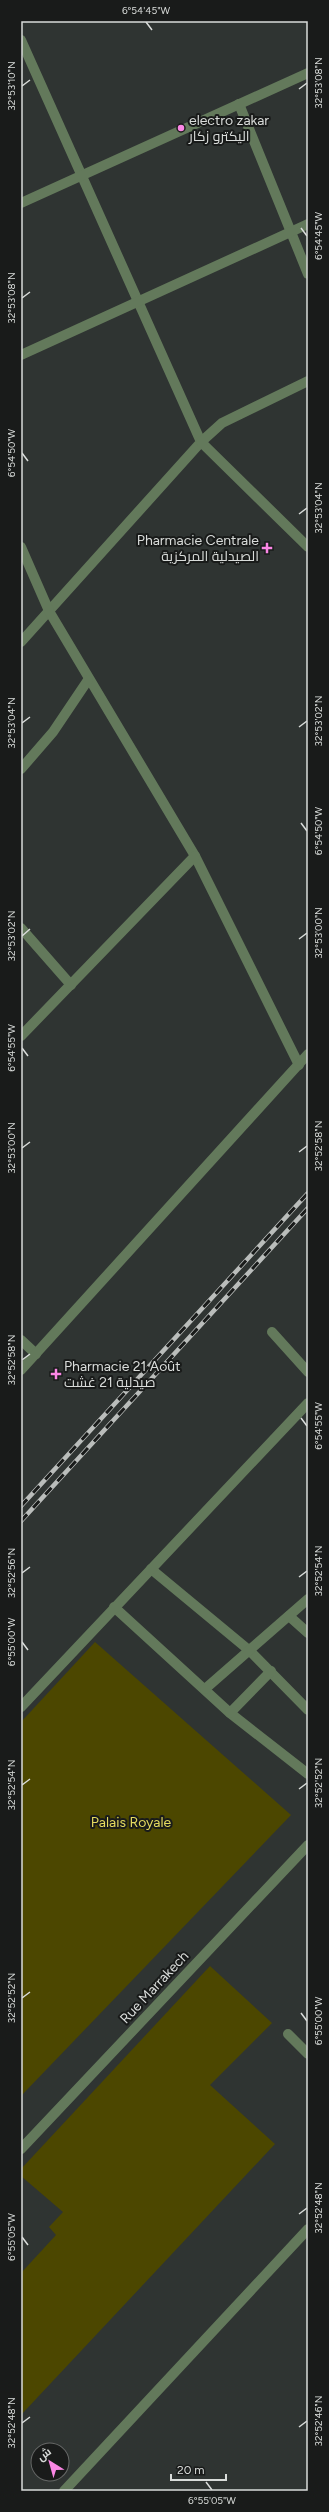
<svg xmlns="http://www.w3.org/2000/svg" width="329" height="2512" viewBox="0 0 329 2512" font-family="Figtree,Cairo,sans-serif">
<style>
.green{fill:#4c4700}
.lines{fill:none;stroke-linecap:round;stroke-linejoin:round}
.minor{stroke:#63795b;stroke-width:10}
.rail-casing{stroke:#babdbb;stroke-width:4.5}
.rail{stroke:#191b1a;stroke-width:3;stroke-dasharray:9;stroke-linecap:butt}
.ticks{fill:none;stroke:#d9dcda;stroke-width:1.5}
.poi-dot{fill:#fb87e5;stroke:#191b1a;stroke-width:1.5}
.labels{text-anchor:middle;stroke-width:4;stroke-linejoin:round;paint-order:stroke}
.poi-label{font-size:14px;fill:#d9dcda;stroke:#191b1a;text-anchor:start}
.park-label{font-size:14px;fill:#e4da5f;stroke:#191b1a}
.street-label{font-size:14px;fill:#d9dcda;stroke:#191b1a}
.neatline{fill:none;stroke:#d9dcda;stroke-width:1.5}
.ticks-label{font-size:10px;text-anchor:middle;fill:#d9dcda}
</style>
<rect width="100%" height="100%" fill="#2f3432"/>
<!-- green -->
<g class="green">
<path d="M95,1642L291,1815L21,2096V1722Z"/>
<path d="M210,1966L272,2023L210,2085L275,2144L21,2415V2273L56,2235L49,2227L63,2212L21,2176V2169Z"/>
</g>
<g class="lines">
<!-- minor -->
<g class="minor">
<path d="M21,40L201,442L21,642"/>
<path d="M239,104L308,274"/>
<path d="M21,203L308,73"/>
<path d="M21,355L308,224"/>
<path d="M308,381L222,423L201,442L308,547"/>
<path d="M21,547L49,611L195,856L299,1065"/>
<path d="M21,769L53,732L88,680"/>
<path d="M21,928L71,985"/>
<path d="M21,1036L195,856"/>
<path d="M272,1332L308,1372"/>
<path d="M21,1340L36,1354"/>
<path d="M21,1370L308,1054"/>
<path d="M151,1569L250,1651L308,1710"/>
<path d="M114,1607L230,1713L308,1774"/>
<path d="M289,1616L308,1633"/>
<path d="M205,1689L308,1599"/>
<path d="M21,1707L308,1403"/>
<path d="M230,1713L271,1671"/>
<path d="M288,2034L308,2054"/>
<path d="M21,2149L308,1845"/>
<path d="M64,2491L308,2229"/>
</g>
<!-- rail casing -->
<g class="rail-casing">
<g id="rail">
<path d="M21,1506L308,1193"/>
<path d="M21,1521L308,1208"/>
</g>
</g>
<!-- rail -->
<use href="#rail" class="rail"/>
</g>
<!-- ticks -->
<path class="ticks" d="M146,22L152,30M22,86L30,80M299,89L307,83M301,228L307,236M22,298L30,292M22,453L28,461M299,514L307,508M22,723L30,717M299,727L307,721M301,823L307,831M22,936L30,929M299,939L307,933M22,1048L28,1056M22,1148L30,1142M299,1152L307,1146M22,1360L30,1354M301,1418L307,1426M22,1573L30,1567M299,1577L307,1571M22,1642L28,1650M22,1785L30,1779M299,1789L307,1783M22,1998L30,1992M301,2013L307,2021M299,2214L307,2208M22,2237L28,2245M22,2423L30,2417M299,2427L307,2421M206,2482L212,2490"/>
<!-- markers -->
<g class="poi-dot">
<circle cx="181" cy="128" r="4"/>
<path d="M265 542h4v4h4v4h-4v4h-4v-4h-4v-4h4z"/>
<path d="M54 1368h4v4h4v4h-4v4h-4v-4h-4v-4h4z"/>
</g>
<g class="labels">
<!-- poi labels -->
<g class="poi-label">
<text x="189" y="125">electro zakar<tspan x="189" dy="16">اليكترو زكار</tspan></text>
<text x="259" y="545" text-anchor="end">Pharmacie Centrale<tspan x="259" dy="16">الصيدلية المركزية</tspan></text>
<text x="64" y="1371">Pharmacie 21 Août<tspan x="64" dy="16">صيدلية 21 غشت</tspan></text>
</g>
<!-- park labels -->
<g class="park-label">
<text x="131" y="1827">Palais Royale</text>
</g>
<!-- street labels -->
<g class="street-label">
<text transform="translate(154 1987) rotate(-47)" y="5">Rue Marrakech</text>
</g>
</g>
<!-- border -->
<rect width="329" height="2512" fill="none" stroke="#191b1a" stroke-width="44"/>
<!-- north arrow -->
<g transform="translate(50 2462) rotate(323)"><circle r="19" fill="#191b1a" stroke="#666867"/>
<path d="M0-3L7 15L0 10L-7 15Z" fill="#fb87e5"/>
<text y="-6" font-size="11" font-weight="bold" text-anchor="middle" fill="#d9dcda">ش</text>
</g>
<!-- scale -->
<path d="M171 2474v6h55v-6" fill="none" stroke="#d9dcda" stroke-width="2"/>
<text x="177" y="2474" font-size="12" fill="#d9dcda" stroke="#191b1a" stroke-width="3" paint-order="stroke">20 m</text>
<rect x="22" y="22" width="285" height="2468" class="neatline"/>
<g class="ticks-label">
<text x="146" y="14">6°54'45"W</text>
<text transform="translate(318 83) rotate(-90)" y="4">32°53'08"N</text>
<text transform="translate(11 86) rotate(-90)" y="4">32°53'10"N</text>
<text transform="translate(318 236) rotate(-90)" y="4">6°54'45"W</text>
<text transform="translate(11 298) rotate(-90)" y="4">32°53'08"N</text>
<text transform="translate(11 453) rotate(-90)" y="4">6°54'50"W</text>
<text transform="translate(318 508) rotate(-90)" y="4">32°53'04"N</text>
<text transform="translate(318 721) rotate(-90)" y="4">32°53'02"N</text>
<text transform="translate(11 723) rotate(-90)" y="4">32°53'04"N</text>
<text transform="translate(318 831) rotate(-90)" y="4">6°54'50"W</text>
<text transform="translate(318 933) rotate(-90)" y="4">32°53'00"N</text>
<text transform="translate(11 936) rotate(-90)" y="4">32°53'02"N</text>
<text transform="translate(11 1048) rotate(-90)" y="4">6°54'55"W</text>
<text transform="translate(318 1146) rotate(-90)" y="4">32°52'58"N</text>
<text transform="translate(11 1148) rotate(-90)" y="4">32°53'00"N</text>
<text transform="translate(11 1360) rotate(-90)" y="4">32°52'58"N</text>
<text transform="translate(318 1426) rotate(-90)" y="4">6°54'55"W</text>
<text transform="translate(318 1571) rotate(-90)" y="4">32°52'54"N</text>
<text transform="translate(11 1573) rotate(-90)" y="4">32°52'56"N</text>
<text transform="translate(11 1642) rotate(-90)" y="4">6°55'00"W</text>
<text transform="translate(318 1783) rotate(-90)" y="4">32°52'52"N</text>
<text transform="translate(11 1785) rotate(-90)" y="4">32°52'54"N</text>
<text transform="translate(11 1998) rotate(-90)" y="4">32°52'52"N</text>
<text transform="translate(318 2021) rotate(-90)" y="4">6°55'00"W</text>
<text transform="translate(318 2208) rotate(-90)" y="4">32°52'48"N</text>
<text transform="translate(11 2237) rotate(-90)" y="4">6°55'05"W</text>
<text transform="translate(318 2421) rotate(-90)" y="4">32°52'46"N</text>
<text transform="translate(11 2423) rotate(-90)" y="4">32°52'48"N</text>
<text x="212" y="2504">6°55'05"W</text>
</g>
</svg>
